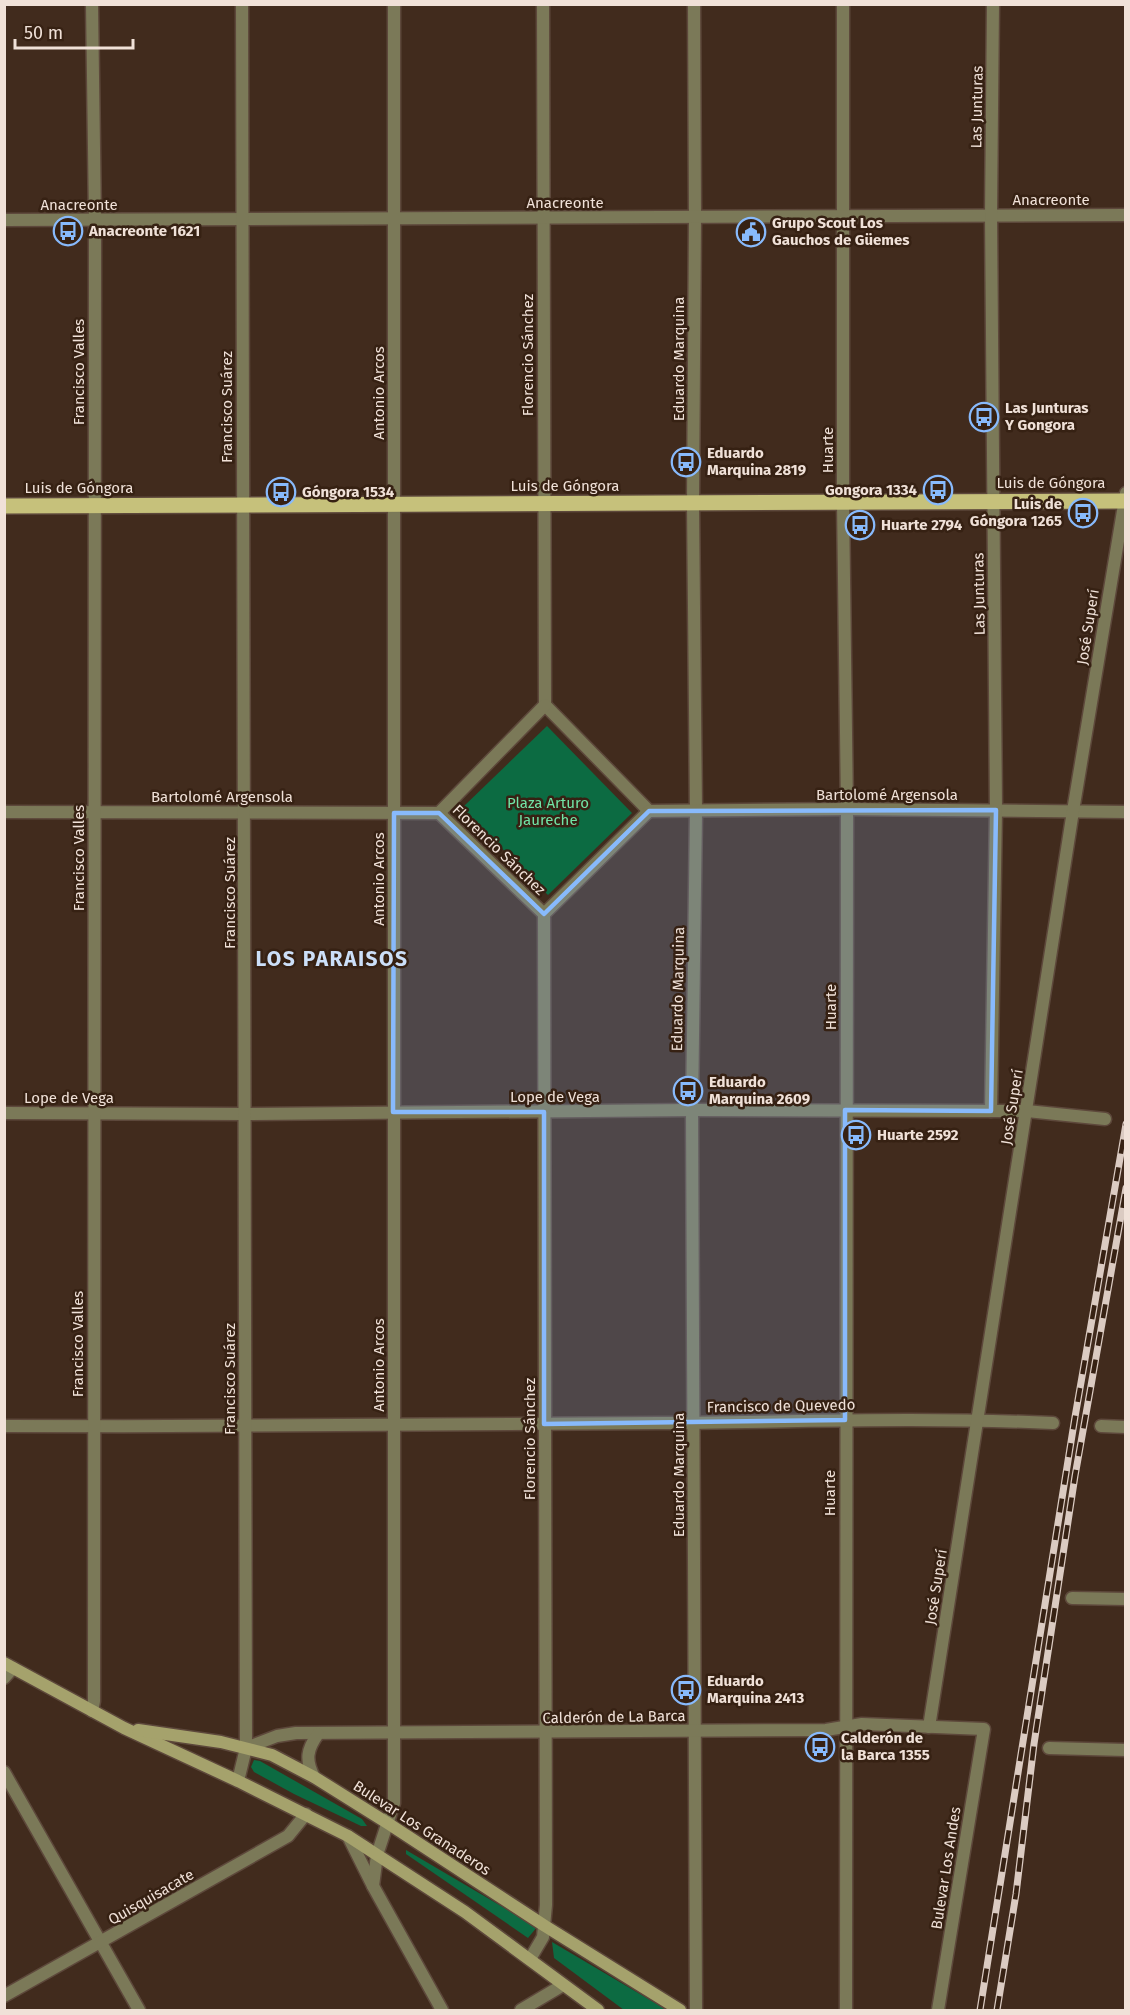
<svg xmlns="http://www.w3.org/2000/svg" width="1130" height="2015" viewBox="0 0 1130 2015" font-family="'Fira Sans',sans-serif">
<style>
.green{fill:#0c6b42}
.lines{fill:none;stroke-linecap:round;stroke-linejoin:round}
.minor-casing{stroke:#5d483b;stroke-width:15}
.secondary-casing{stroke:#5d483b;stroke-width:15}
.primary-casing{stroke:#5d483b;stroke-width:18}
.minor{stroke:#7b7958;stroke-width:12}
.secondary{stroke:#a5a26c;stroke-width:12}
.primary{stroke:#c6c17b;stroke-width:15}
.rail-casing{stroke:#dbcbc2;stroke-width:7}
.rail{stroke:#362113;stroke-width:4.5;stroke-dasharray:14;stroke-linecap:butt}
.marked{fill:#88bafc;fill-opacity:0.2;stroke:#88bafc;stroke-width:4.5;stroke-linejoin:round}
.labels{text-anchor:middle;stroke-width:5;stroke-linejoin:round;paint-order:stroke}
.street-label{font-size:15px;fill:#f0e1d8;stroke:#362113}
.poi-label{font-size:15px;font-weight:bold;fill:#f0e1d8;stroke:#362113;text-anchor:start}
.park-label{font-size:15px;fill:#71e4a6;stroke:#362113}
.district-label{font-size:21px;font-weight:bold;letter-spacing:1.5px;fill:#ccdff8;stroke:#362113}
</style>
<rect width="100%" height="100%" fill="#412b1d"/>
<!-- green -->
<g class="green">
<path d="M547,726L632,813L548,895L462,808Z"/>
<path d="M254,1760L260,1761L362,1819L367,1826H361L294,1794L254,1772L251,1767Z"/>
<path d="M406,1850L537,1927L528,1938L406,1854Z"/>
<path d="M552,1942L667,2010H624L554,1958Z"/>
</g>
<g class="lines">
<!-- minor casing -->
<g class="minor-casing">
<g id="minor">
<path d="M543,4L545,705L649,811"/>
<path d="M694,4L695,217L693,504L696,812L692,1110L696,2010"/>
<path d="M843,4V502L847,809L846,2010"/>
<path d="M4,220L1126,215"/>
<path d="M649,811L847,809L1126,812"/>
<path d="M4,812L439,813"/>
<path d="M439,813L545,705"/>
<path d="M439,813L544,914"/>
<path d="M991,1111L996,810L991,215L993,4"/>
<path d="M4,1113L243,1114L692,1110L991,1111H1027L1105,1119"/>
<path d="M4,1426C222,1427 440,1425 658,1423C790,1422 921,1417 1053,1423"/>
<path d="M1101,1426L1126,1427"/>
<path d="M1072,1598L1126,1599"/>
<path d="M4,1678L13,1668"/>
<path d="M92,1711L94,1701L95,220L92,4"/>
<path d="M929,1727L1073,811L1126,493"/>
<path d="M246,1748L277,1736L296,1733L826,1730L862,1724L984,1729L938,2010"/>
<path d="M1049,1748L1126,1750"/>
<path d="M4,1772L139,2010"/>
<path d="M314,1777C305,1760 307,1749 318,1734"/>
<path d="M238,1781L246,1748C245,1167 245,586 242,4"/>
<path d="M348,1836L373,1886L442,2010"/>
<path d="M373,1886L377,1855L394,1803V4"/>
<path d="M530,1959L543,1937L546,1905L544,914L649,811"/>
<path d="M4,1996L288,1836L306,1814"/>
<path d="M521,2010L563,1985"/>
</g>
</g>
<!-- secondary casing -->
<g class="secondary-casing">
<g id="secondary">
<path d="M4,1663L124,1728L238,1781L348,1836L465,1912L598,2010"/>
<path d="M138,1730L221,1742L272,1755L314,1777L389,1824L545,1926L680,2010"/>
</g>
</g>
<!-- primary casing -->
<g class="primary-casing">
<path id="primary" d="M4,506L1126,501"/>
</g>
<!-- minor -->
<use href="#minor" class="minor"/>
<!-- secondary -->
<use href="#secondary" class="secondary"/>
<!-- primary -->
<use href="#primary" class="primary"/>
<!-- rail casing -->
<g class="rail-casing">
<g id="rail">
<path d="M980,2010L1075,1417L1126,1124"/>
<path d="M997,2010L1016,1894L1034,1744L1075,1476L1126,1188"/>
</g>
</g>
<!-- rail -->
<use href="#rail" class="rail"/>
</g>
<!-- marked area -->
<path class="marked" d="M996,810L991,1111L845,1110V1420L544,1424V1112H393L394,813H439L544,914L649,811Z"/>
<!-- icons -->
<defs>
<g id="bus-ring" transform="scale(1.5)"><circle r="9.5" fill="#362113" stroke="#88bafc" stroke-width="1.5"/><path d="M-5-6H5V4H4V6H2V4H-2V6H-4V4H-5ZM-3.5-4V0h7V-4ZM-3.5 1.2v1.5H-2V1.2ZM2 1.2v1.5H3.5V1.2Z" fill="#88bafc"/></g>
<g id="civic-ring" transform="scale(1.5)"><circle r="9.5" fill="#362113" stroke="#88bafc" stroke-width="1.5"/><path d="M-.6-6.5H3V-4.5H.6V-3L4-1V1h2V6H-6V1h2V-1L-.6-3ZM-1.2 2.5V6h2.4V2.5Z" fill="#88bafc"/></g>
</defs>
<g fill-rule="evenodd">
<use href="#bus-ring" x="68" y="231"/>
<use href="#civic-ring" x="751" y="232"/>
<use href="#bus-ring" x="984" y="417"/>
<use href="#bus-ring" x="686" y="462"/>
<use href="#bus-ring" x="938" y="490"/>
<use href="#bus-ring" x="281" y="492"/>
<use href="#bus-ring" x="1083" y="513"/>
<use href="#bus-ring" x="860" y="525"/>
<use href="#bus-ring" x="688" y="1091"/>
<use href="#bus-ring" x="856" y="1135"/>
<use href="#bus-ring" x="686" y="1690"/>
<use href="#bus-ring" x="820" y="1747"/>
</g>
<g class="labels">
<!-- street labels -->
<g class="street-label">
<text transform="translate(977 107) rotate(-89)" y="5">Las Junturas</text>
<text x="1051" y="205">Anacreonte</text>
<text x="565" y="208">Anacreonte</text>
<text x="79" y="210">Anacreonte</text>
<text transform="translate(528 355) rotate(-90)" y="5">Florencio Sánchez</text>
<text transform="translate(679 359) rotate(-90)" y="5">Eduardo Marquina</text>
<text transform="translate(79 372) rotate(-90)" y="5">Francisco Valles</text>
<text transform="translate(379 393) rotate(-90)" y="5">Antonio Arcos</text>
<text transform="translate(227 407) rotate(-90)" y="5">Francisco Suárez</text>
<text transform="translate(828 450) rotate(-90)" y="5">Huarte</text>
<text x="1051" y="488">Luis de Góngora</text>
<text x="565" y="491">Luis de Góngora</text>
<text x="79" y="493">Luis de Góngora</text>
<text transform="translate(979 594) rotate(-91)" y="5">Las Junturas</text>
<text transform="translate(1088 627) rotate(-81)" y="5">José Superí</text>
<text x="887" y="800">Bartolomé Argensola</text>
<text x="222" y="802">Bartolomé Argensola</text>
<text transform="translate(499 850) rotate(44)" y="5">Florencio Sánchez</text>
<text transform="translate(79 858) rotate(-90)" y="5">Francisco Valles</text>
<text transform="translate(379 879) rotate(-90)" y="5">Antonio Arcos</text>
<text transform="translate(230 893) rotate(-90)" y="5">Francisco Suárez</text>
<text transform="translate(678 989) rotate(-89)" y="5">Eduardo Marquina</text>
<text transform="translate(831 1007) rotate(-90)" y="5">Huarte</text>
<text x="555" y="1102">Lope de Vega</text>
<text x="69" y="1103">Lope de Vega</text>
<text transform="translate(1012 1107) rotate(-81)" y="5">José Superí</text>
<text transform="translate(78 1344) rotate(-90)" y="5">Francisco Valles</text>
<text transform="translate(379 1365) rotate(-90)" y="5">Antonio Arcos</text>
<text transform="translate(230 1379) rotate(-90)" y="5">Francisco Suárez</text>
<text transform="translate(781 1406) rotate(-1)" y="5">Francisco de Quevedo</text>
<text transform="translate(530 1439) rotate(-90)" y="5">Florencio Sánchez</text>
<text transform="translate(679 1475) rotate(-90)" y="5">Eduardo Marquina</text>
<text transform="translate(830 1493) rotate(-90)" y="5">Huarte</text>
<text transform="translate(936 1587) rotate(-81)" y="5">José Superí</text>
<text transform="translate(614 1717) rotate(-1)" y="5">Calderón de La Barca</text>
<text transform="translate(422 1828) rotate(33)" y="5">Bulevar Los Granaderos</text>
<text transform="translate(946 1868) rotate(-81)" y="5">Bulevar Los Andes</text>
<text transform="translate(151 1897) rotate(-30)" y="5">Quisquisacate</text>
</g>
<!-- poi labels -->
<g class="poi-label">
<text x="772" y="228">Grupo Scout Los<tspan x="772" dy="17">Gauchos de Güemes</tspan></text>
<text x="89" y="236">Anacreonte 1621</text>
<text x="1005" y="413">Las Junturas<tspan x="1005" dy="17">Y Gongora</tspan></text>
<text x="707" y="458">Eduardo<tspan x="707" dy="17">Marquina 2819</tspan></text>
<text x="917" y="495" text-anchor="end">Gongora 1334</text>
<text x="302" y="497">Góngora 1534</text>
<text x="1062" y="509" text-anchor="end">Luis de<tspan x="1062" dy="17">Góngora 1265</tspan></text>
<text x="881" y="530">Huarte 2794</text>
<text x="709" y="1087">Eduardo<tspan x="709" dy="17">Marquina 2609</tspan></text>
<text x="877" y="1140">Huarte 2592</text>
<text x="707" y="1686">Eduardo<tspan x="707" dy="17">Marquina 2413</tspan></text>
<text x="841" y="1743">Calderón de<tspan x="841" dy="17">la Barca 1355</tspan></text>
</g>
<!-- park labels -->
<g class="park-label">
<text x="548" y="808">Plaza Arturo<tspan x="548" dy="17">Jaureche</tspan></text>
</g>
<!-- district labels -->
<g class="district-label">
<text x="332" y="966">LOS PARAISOS</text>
</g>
</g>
<!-- border -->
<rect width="1130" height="2015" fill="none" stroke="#f0e1d8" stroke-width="12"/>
<!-- scale -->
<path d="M15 39v9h118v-9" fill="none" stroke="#f0e1d8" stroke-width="3"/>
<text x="24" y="39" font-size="18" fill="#f0e1d8" stroke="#362113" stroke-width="4.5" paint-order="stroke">50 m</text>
</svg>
